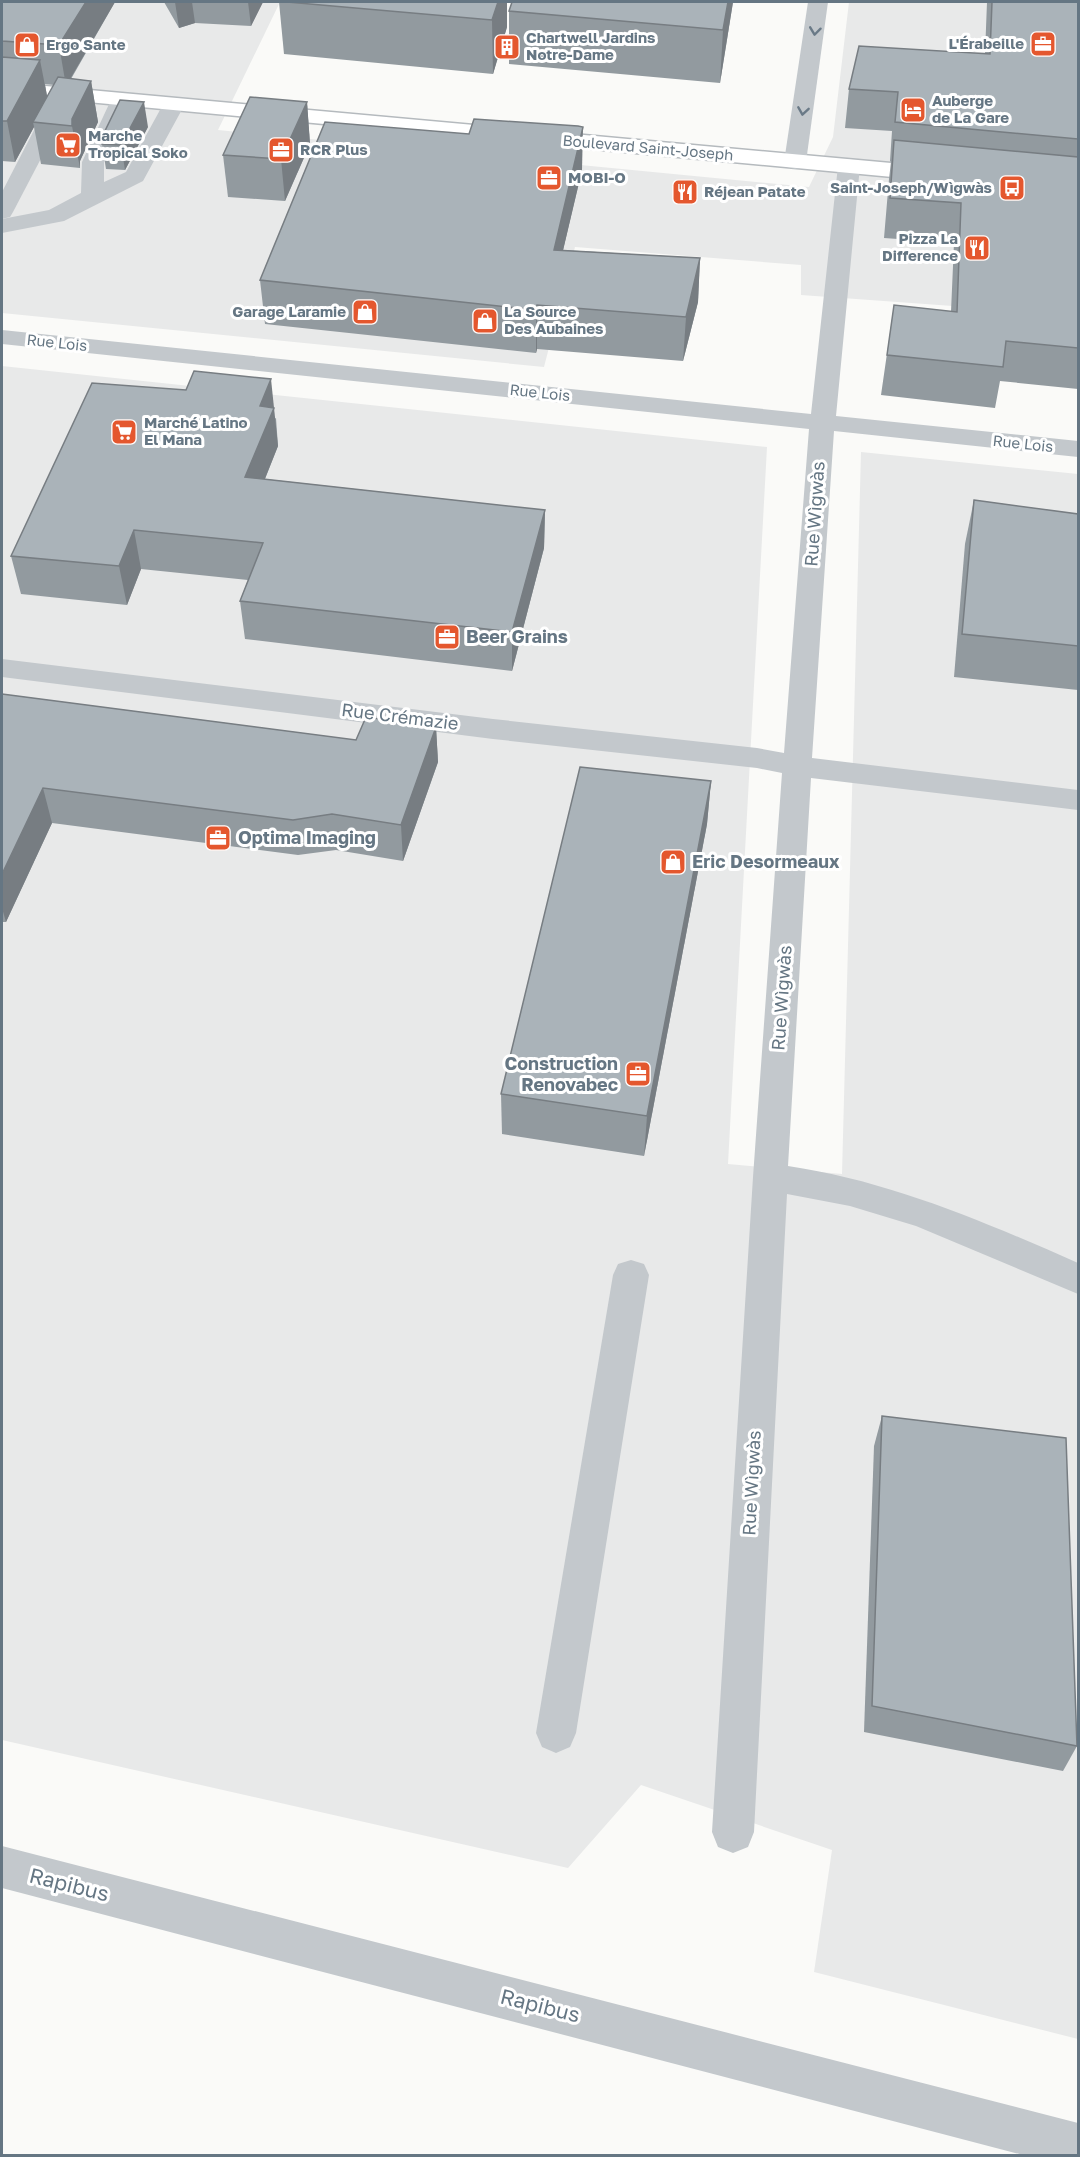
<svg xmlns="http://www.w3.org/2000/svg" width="1080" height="2157" viewBox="0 0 1080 2157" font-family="'Golos Text',sans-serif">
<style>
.built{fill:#e8e9e9}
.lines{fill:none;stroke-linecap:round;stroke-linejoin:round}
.major-casing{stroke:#b5babe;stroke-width:3}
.minor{fill:#c3c8cc;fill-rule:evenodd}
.major{fill:#fff;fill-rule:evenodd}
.wall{fill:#929a9f;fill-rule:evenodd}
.shaded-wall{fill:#777d82}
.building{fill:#aab3b9;stroke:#777d82;stroke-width:1.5}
.oneway{stroke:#6a7a87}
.labels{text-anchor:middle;stroke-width:6;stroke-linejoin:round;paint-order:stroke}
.far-poi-label{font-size:15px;font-weight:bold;fill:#657683;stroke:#fff;text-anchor:start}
.far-street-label{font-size:15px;fill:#657683;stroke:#fff}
.street-label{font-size:18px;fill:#657683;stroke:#fff}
.poi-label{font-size:18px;font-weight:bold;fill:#657683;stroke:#fff;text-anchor:start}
.near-street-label{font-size:21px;fill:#657683;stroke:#fff}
</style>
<rect width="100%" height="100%" fill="#fafaf8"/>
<!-- built -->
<g class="built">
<path d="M2,2H280L218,130L809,187L833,137L849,2H1078V315L801,295V265L575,247L544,367L2,313Z"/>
<path d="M2,366L767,447L728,1164L842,1174L861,452L1078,474V2039L814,1972L832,1850L641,1785L568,1868L2,1740Z"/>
</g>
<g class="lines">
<!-- major casing -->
<g class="major-casing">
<path id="major" d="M2,82L935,167L943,169L946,174L943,179L935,181L2,94Z"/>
</g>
<!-- minor -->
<g class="minor">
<path d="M808,2H828L806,162L803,167L795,169L787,167L784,162Z"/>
<path d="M121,96L129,97L132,102L104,162V182L126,172L166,99L174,98L182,99L185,104L143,181L64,221L2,233V219L49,210L81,193L82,162L110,102L113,97Z"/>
<path d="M58,99L66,100L69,105L13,212L10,217L2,219V192L47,105L50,100Z"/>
<path d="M849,159L857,161L860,166L836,416L1078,441V457L834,431L812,758L1078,790V810L811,778L788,1166C890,1181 985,1222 1078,1263V1294L916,1226L850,1206L787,1194L754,1832L748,1847L733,1853L718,1847L712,1832L753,1177L782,773L757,768L493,739L2,677V659L493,719L757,748L784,753L809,429L2,344V330L811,414L838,166L841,161Z"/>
<path d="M631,1260L644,1264L649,1275L576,1733L570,1747L556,1753L542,1747L536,1733L613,1275L618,1264Z"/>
<path d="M2,1846L1078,2123V2156H1027L2,1888Z"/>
</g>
<!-- major -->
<use href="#major" class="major"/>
</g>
<!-- wall -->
<g class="wall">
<path d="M2,2H115L71,79L91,81L98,122L80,161V168L41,164L34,127L15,162L2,161ZM45,84L54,85L47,96Z"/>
<path d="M164,2H263L251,26L195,23L179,28Z"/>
<path d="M279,2H507V27L493,74L284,54Z"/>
<path d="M512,2H733L720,83L509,64V11Z"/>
<path d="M987,2H1078V389L1000,381L995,408L881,395L894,305L951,312L954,243L884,238L889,179L891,162L890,161L892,131L845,128L849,89L985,54Z"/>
<path d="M307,102L310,144L285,201L228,197L223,155Z"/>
<path d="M148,127L125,170L106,169L102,144Z"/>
<path d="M582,170L563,250L700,258L698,302L683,361L537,349L536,353L265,324L260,280Z"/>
<path d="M276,418L278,446L265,479L545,510L544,548L512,671L245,639L240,601L248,580L141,569L127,605L21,594L11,556Z"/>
<path d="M974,500L1078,514V690L954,677L965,544Z"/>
<path d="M2,694L356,740L436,727L438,762L403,861L336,850L298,855L52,823L6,922H2Z"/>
<path d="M711,781L707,824L644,1156L502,1134L501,1094Z"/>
<path d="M882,1416L1077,1746L1063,1771L864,1732L874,1446Z"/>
</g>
<!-- shaded-wall -->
<g class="shaded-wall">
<path d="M86,2H115L66,86L59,45Z"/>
<path d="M175,2H192L195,23L179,28Z"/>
<path d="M248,2H263L251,26Z"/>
<path d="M498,2H507V27L493,74L492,20Z"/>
<path d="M728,2H733L720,83L723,30Z"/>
<path d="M40,60L48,101L33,122L34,127L15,162L7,121Z"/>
<path d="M91,81L98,122L80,161V168L72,126V119Z"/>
<path d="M144,102L148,127L125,170L121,145Z"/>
<path d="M307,102L310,144L285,201L281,159Z"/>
<path d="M583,127L582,170L553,293L554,250Z"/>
<path d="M700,258L698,302L683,361L686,317Z"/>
<path d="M537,305V349L536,353V310Z"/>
<path d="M271,379L278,446L250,516L245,477L260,406Z"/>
<path d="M545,510L544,548L512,671V632Z"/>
<path d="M134,530L141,569L127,605L119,566Z"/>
<path d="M436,727L438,762L403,861L401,825Z"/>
<path d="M711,781L707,824L644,1156L647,1116Z"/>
<path d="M43,788L52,823L6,922L2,908V874Z"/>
</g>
<!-- building -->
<g class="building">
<path d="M2,2H86L59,45L2,41Z"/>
<path d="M287,2H498L492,20Z"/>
<path d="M512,2H728L723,30L509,11Z"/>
<path d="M992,2H1078V139L895,122L898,92L849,89L859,46L990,54Z"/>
<path d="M2,57L40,60L7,121H2Z"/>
<path d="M58,77L91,81L72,119V126L33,122Z"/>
<path d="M250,97L307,102L281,159L223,155Z"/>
<path d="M120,100L144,102L121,145L102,144V137Z"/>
<path d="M474,119L578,126L583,127L554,250L700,258L686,317L537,305L536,310L260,280L325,122L469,134Z"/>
<path d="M894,140L1078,157V348L1006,341L1003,367L887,355L894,305L957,312L961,203L890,198Z"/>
<path d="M194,371L271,379L260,406L274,408L245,477L545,510L512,632L240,601L263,543L134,530L119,566L11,556L92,383L186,390Z"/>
<path d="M974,500L1078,514V646L962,634Z"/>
<path d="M2,694L356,740L366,717L436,727L401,825L332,814L293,820L43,788L2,874Z"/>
<path d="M580,767L711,781L647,1116L501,1094Z"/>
<path d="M882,1416L1066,1438L1077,1746L872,1706Z"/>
</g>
<!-- one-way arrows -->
<defs><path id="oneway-chevron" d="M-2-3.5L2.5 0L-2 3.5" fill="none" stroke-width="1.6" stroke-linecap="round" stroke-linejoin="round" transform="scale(1.5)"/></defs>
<g class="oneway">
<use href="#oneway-chevron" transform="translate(815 31) rotate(97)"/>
<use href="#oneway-chevron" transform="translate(803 111) rotate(99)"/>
</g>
<!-- icons -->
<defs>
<g id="office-square" transform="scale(1.35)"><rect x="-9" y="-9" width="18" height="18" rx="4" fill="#e4572e" stroke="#fff"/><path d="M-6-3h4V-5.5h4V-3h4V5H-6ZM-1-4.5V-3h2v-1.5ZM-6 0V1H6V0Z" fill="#fff"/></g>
<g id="shop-square" transform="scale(1.35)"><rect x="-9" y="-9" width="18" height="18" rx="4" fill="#e4572e" stroke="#fff"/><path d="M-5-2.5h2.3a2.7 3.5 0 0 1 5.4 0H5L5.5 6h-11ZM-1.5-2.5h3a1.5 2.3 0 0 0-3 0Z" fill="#fff"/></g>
<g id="building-square" transform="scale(1.35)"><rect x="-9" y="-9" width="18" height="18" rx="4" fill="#e4572e" stroke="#fff"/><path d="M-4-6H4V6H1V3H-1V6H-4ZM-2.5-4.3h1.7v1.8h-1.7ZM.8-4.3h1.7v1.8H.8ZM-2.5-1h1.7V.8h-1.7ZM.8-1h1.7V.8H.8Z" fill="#fff"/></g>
<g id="hotel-square" transform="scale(1.35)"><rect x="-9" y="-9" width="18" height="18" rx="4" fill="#e4572e" stroke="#fff"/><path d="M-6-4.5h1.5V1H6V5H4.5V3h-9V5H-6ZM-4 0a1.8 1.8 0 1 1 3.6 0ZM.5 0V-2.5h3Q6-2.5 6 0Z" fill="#fff"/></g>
<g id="supermarket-square" transform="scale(1.35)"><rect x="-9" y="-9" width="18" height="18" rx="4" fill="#e4572e" stroke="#fff"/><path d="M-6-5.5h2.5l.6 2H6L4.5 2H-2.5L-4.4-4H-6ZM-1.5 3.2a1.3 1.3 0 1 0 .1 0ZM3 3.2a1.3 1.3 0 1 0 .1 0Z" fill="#fff"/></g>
<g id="bus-square" transform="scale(1.35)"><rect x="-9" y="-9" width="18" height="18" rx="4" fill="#e4572e" stroke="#fff"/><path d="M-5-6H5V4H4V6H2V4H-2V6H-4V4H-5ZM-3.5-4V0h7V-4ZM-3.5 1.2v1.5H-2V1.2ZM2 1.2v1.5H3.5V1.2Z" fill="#fff"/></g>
<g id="restaurant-square" transform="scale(1.35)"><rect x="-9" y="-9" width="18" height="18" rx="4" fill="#e4572e" stroke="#fff"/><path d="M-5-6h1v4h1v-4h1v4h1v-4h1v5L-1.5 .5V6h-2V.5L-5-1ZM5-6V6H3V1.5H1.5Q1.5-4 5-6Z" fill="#fff"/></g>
</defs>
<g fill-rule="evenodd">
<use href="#office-square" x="1043" y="44"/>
<use href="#shop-square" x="27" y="45"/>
<use href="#building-square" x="507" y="47"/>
<use href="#hotel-square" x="913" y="110"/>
<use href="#supermarket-square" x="68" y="145"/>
<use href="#office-square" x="281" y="150"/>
<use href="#office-square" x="549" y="178"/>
<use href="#bus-square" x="1012" y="188"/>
<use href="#restaurant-square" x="685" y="192"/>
<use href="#restaurant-square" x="977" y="248"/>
<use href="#shop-square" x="365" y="312"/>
<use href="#shop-square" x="485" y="321"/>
<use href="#supermarket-square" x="124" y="432"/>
<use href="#office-square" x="447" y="637"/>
<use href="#office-square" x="218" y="838"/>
<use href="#shop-square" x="673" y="862"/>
<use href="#office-square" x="638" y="1074"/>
</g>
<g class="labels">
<!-- far-poi labels -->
<g class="far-poi-label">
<text x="526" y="43">Chartwell Jardins<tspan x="526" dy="17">Notre-Dame</tspan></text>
<text x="1024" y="49" text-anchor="end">L'Érabeille</text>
<text x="46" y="50">Ergo Sante</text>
<text x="932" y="106">Auberge<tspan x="932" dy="17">de La Gare</tspan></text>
<text x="88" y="141">Marche<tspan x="88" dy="17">Tropical Soko</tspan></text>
<text x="300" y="155">RCR Plus</text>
<text x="568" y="183">MOBI-O</text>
<text x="992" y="193" text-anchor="end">Saint-Joseph/Wìgwàs</text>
<text x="704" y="197">Réjean Patate</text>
<text x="958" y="244" text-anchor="end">Pizza La<tspan x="958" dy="17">Difference</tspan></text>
<text x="346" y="317" text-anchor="end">Garage Laramie</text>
<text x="504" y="317">La Source<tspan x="504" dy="17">Des Aubaines</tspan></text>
<text x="144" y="428">Marché Latino<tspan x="144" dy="17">El Mana</tspan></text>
</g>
<!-- far-street labels -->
<g class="far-street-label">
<text transform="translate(648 148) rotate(5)" y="5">Boulevard Saint-Joseph</text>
<text transform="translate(57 343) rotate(6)" y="5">Rue Lois</text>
<text transform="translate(540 393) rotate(6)" y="5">Rue Lois</text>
<text transform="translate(1023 444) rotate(6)" y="5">Rue Lois</text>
</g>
<!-- street labels -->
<g class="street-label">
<text transform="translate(815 514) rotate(-86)" y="6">Rue Wìgwàs</text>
<text transform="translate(400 717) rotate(7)" y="6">Rue Crémazie</text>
<text transform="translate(782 998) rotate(-86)" y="6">Rue Wìgwàs</text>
<text transform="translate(752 1483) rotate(-87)" y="6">Rue Wìgwàs</text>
</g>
<!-- poi labels -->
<g class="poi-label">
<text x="466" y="643">Beer Grains</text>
<text x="238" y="844">Optima Imaging</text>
<text x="692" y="868">Eric Desormeaux</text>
<text x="618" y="1070" text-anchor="end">Construction<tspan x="618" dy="21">Renovabec</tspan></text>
</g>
<!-- near-street labels -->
<g class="near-street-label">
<text transform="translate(69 1885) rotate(14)" y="7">Rapibus</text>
<text transform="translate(540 2006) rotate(14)" y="7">Rapibus</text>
</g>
</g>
<!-- border -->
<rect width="1080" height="2157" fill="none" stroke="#657683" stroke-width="6"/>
</svg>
